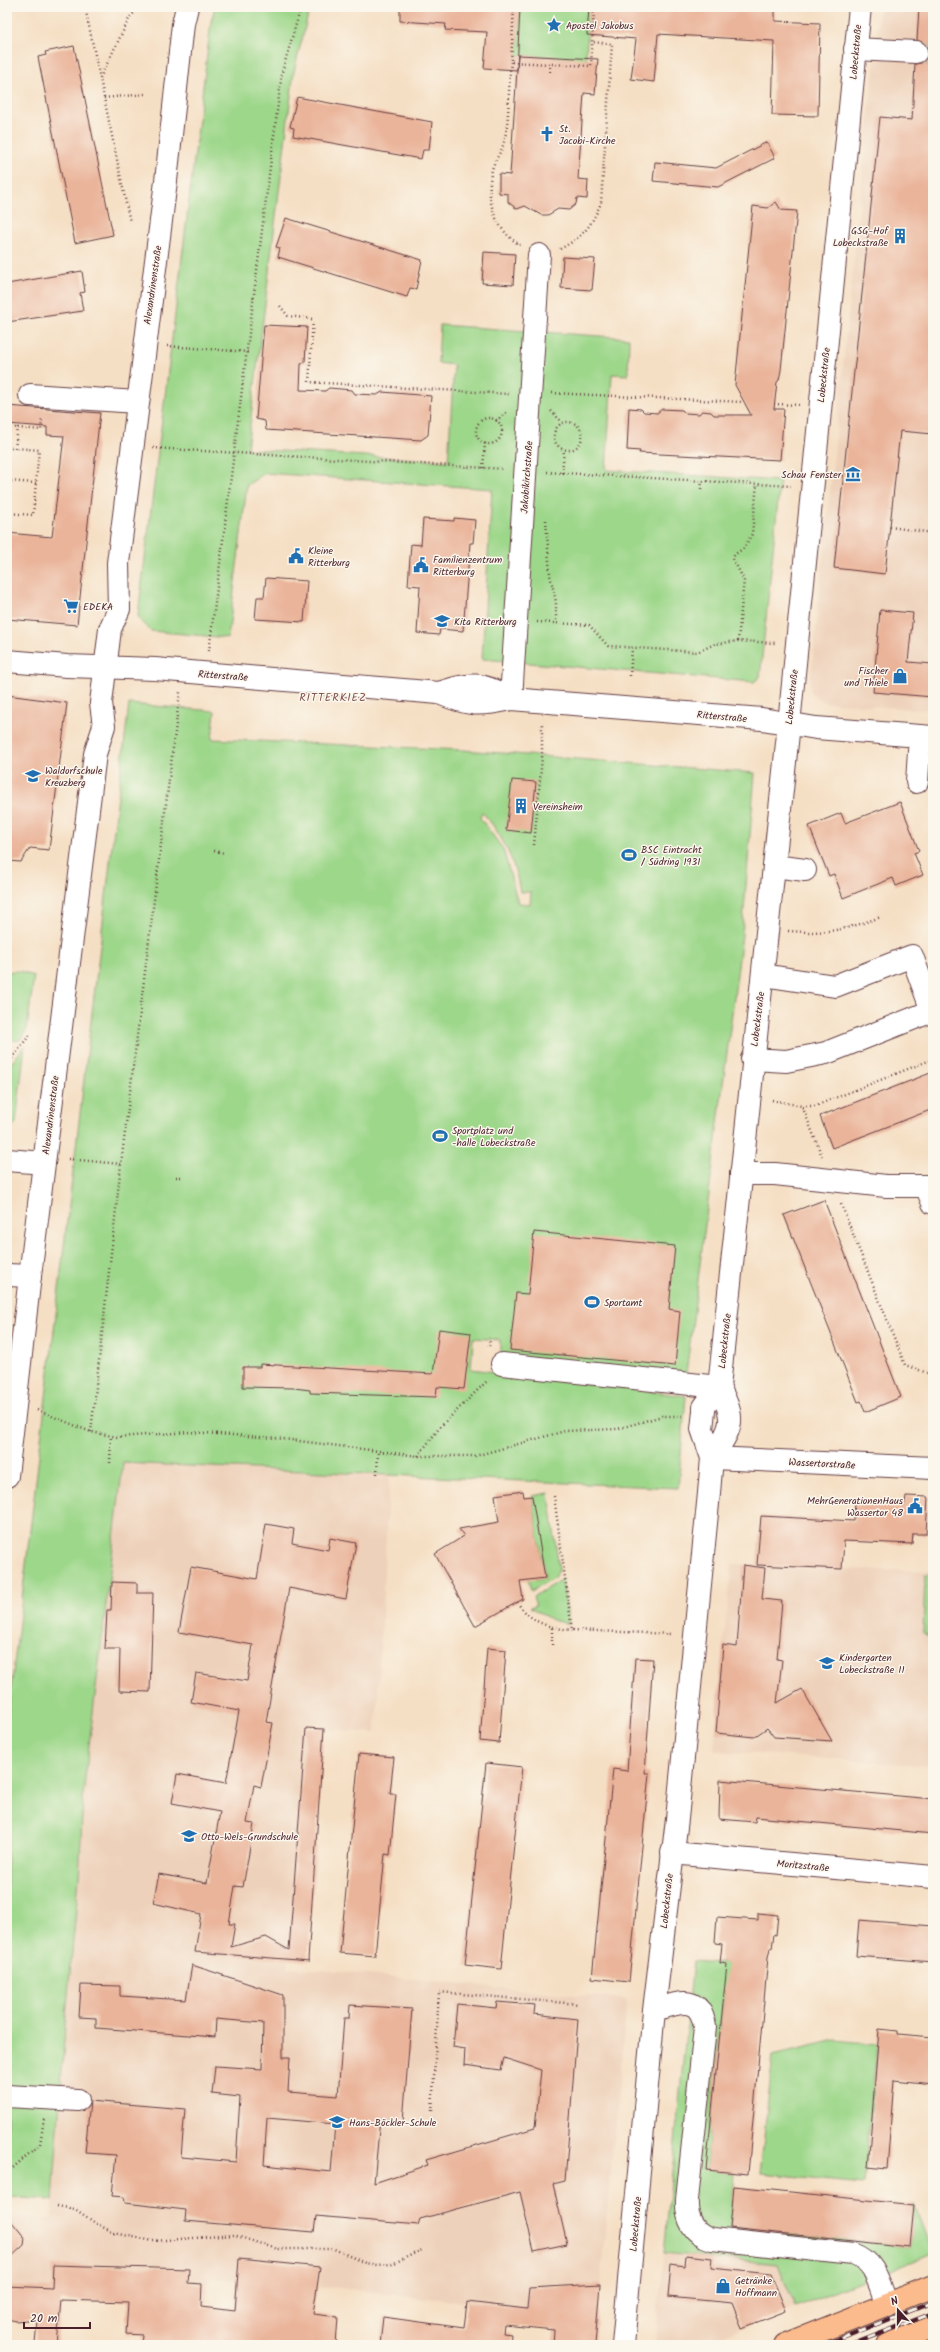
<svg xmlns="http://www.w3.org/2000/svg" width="940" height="2352" viewBox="0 0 940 2352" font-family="Kalam,sans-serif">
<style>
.built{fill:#eed1ba}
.green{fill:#9dd78a;stroke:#747b5a;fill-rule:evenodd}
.building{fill:#eab49a;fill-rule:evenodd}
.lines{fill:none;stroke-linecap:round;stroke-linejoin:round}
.minor-tunnel{stroke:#d3b9a5;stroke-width:22;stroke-dasharray:22 11;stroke-linecap:butt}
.minor-casing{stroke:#643c42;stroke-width:24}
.major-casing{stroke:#643c42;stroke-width:24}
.path{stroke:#643c42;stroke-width:2.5;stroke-dasharray:1 3;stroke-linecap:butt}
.minor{stroke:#fff;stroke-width:22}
.major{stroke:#fbbb8c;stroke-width:22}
.rail-casing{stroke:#4a1f2b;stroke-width:4.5}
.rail{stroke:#fbf7ec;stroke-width:3;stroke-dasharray:9;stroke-linecap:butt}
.labels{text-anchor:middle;stroke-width:3;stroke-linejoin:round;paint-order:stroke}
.poi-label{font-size:10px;fill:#4a1f2b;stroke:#fbf7ec;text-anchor:start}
.street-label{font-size:10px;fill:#4a1f2b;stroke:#fbf7ec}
.neighbourhood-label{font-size:11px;letter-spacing:1px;fill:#825352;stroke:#fbf7ec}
</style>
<rect width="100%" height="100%" fill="#fbf7ec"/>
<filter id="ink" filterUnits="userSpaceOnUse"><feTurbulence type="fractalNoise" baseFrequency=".025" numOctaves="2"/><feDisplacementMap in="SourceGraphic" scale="8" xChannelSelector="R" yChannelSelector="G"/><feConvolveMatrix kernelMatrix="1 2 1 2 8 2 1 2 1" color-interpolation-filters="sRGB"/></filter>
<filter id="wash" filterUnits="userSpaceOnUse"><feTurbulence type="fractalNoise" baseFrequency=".012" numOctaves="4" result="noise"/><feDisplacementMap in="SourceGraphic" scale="16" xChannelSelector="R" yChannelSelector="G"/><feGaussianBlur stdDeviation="0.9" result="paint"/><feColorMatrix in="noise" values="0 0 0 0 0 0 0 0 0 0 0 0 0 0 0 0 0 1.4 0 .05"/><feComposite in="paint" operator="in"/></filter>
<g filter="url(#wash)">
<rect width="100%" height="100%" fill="#f5dfc4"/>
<!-- built -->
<g class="built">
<path d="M880,7H933V711L824,702L812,695L810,686Z"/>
<path d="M123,1463L389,1475L376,1733L306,1728L288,1967L627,2000L597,2317L340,2288L209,2278L206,2304L61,2300L7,2302V2216L52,2219L65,2026L79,1878L83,1795Z"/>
<path d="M732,1564L842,1569L933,1571V1766L714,1751L719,1681Z"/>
<path d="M664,2253L778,2264L795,2307L699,2345H655Z"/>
</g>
<!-- green -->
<g class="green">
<path d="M215,7H310L294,71L247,449L448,461L454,365L438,363L440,325L629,338L628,375L612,374L606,470L780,481L760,677L754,682L482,659L492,489L265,473L247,485L228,638L151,631L141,622L138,615L211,22Z"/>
<path d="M520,7H589L586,59L517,55Z"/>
<path d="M129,704L215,711L212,739L463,750L755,773L742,935L686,1374L500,1355V1340L473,1338L471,1369L686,1396L678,1488L123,1463L83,1795L79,1878L65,2026L53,2200L7,2197V1723ZM482,812C503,835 515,862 520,892H531L530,904L518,903L503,849L480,818Z"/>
<path d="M19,971L34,976L27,1029L20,1040L7,1041V972Z"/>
<path d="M25,1045L16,1123L7,1132V1069Z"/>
<path d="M549,1493L559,1570L555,1577L531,1591L528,1580L545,1578L532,1496Z"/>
<path d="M925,1575L933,1576V1638L923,1633Z"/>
<path d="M562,1579L569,1624L552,1620L530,1607L536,1605L533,1597Z"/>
<path d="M693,1961L728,1964L726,1991H724L706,2169L735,2173L730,2229L910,2247L914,2205L933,2254L795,2307L778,2264L664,2253Z"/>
<path d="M835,2040L877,2044L864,2184L760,2174L773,2055Z"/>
</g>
<g id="blocks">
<!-- building -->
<g class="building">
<path d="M400,7H520L517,70L484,68L487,32L445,30L446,24L400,21Z"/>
<path d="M589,7H775V21L820,23L818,116L772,115L774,41L658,34L654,82L631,79L636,39L587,35Z"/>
<path d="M919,7H933V434L900,431L885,574L834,568L880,117L912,120L915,64L922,63L928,53L927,46L917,40Z"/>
<path d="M74,46L113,235L75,243L38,57L46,55L45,52Z"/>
<path d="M518,55L598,59L595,94L584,93L578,179L588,180L587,199L577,198L576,204L569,210L558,209L548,215H541L525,206L517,209L508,202V194L499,193V174L510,175Z"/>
<path d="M297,97L432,122L429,150H423L421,159L293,136L294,128L290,127Z"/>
<path d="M767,142L775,158L718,187L653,181L655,162L716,168Z"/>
<path d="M776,202L781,210L797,211L781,370L779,380L777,382L774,409H784L780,460L639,453L640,451L627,450L629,408L641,409L644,412L657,413L662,409L682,410L685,413L699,414L702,411L711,412L714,415H751L735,385L753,206L768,208Z"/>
<path d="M286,218L422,260L416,289L410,288L407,297L278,257L280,248L276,247Z"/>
<path d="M484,252L515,254L513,285L482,283Z"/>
<path d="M563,257L595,259L592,290L561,288Z"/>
<path d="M82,271L85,292L80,293L83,311L7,322V284Z"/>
<path d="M264,325L307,327L305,362L301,364L300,390L325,391L329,388L352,390L355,394L377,395L382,392L431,396L428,435L421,440L266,430L265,421L256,419Z"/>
<path d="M7,406L100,413L77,625L7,619V533L52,537L64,436L47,435V427L7,424Z"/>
<path d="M454,518L475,520L473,543H470L463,631L440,629L439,635L417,633L420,586L408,585L411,544L421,545L423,519L454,521Z"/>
<path d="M266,578L307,581L304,622L255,619L257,597H264Z"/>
<path d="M880,610L913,613L908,662L933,664V697L873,692Z"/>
<path d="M7,695L67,703L49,850L30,848L21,862L7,861Z"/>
<path d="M512,780L536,782L531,833L506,830Z"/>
<path d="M900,802L919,851L914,853L923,875L896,886L893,878L843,898L834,874L829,876L809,826L841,813L845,823Z"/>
<path d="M933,1072V1109L832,1148L820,1116Z"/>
<path d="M824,1200L901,1397L865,1412L861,1401L858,1402L784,1215Z"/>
<path d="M534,1232L675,1246L669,1309L680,1311L675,1366L510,1350L516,1293L528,1294Z"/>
<path d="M439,1329L471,1333L464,1389L437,1387L436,1397L310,1393V1390L294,1388L243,1387V1367H260V1364L433,1374Z"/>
<path d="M523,1491L524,1497L532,1496L545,1578L520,1581L523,1599L475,1626L435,1554L464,1536L459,1529L499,1522L495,1495Z"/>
<path d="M906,1496L928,1497L926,1534H913L912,1544L844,1541L842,1569L757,1565L761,1516L854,1521L855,1500L905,1503Z"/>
<path d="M266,1524L294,1529L292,1543L328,1550L330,1538L356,1543L346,1599L289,1588L266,1722L273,1723L261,1787L254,1785L247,1823L254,1824L243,1887L235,1886L229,1924H235L231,1947L266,1937L289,1950L306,1728L324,1729L308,1960L310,1961L195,1952L201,1914L153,1903L159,1874L207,1883L220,1812L172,1803L177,1774L226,1783L239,1711L191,1702L196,1673L247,1681L253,1645L179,1632L191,1567L257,1579Z"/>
<path d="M743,1565L765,1568L762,1599L782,1601L777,1659L782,1660L777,1703L802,1689L832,1741L774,1737L767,1728L754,1737L716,1733L723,1645L737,1647Z"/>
<path d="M112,1582L137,1583V1593H153L150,1692L119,1691L120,1649H105L107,1610H111Z"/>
<path d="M487,1648L506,1650L499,1743L480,1741Z"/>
<path d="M635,1658L653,1659L645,1773H649L629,1982L592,1978L613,1769L627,1771Z"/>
<path d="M359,1754L394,1757L390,1794H396L390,1855L385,1854L375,1956L340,1953Z"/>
<path d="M486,1763L522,1767L501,1969L465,1965Z"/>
<path d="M720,1780L933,1799V1834L756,1817L755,1822L719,1819Z"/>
<path d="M758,1913L778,1915L776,1935L774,1934L772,1948H770L768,1957L748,2174L706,2170L727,1964L720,1963L722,1944L715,1943L717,1917L758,1920Z"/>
<path d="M859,1920L933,1926V1962L856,1956Z"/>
<path d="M192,1965L283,1995V2057H290L288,2092L338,2096L344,2018H349L350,2005L412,2009L403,2122L380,2119L374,2183L428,2165L426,2160L535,2128L541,2070L504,2058L501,2070L464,2065L465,2049L453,2047L457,2004L496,2008L497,2002L535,2005L534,2014L578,2019L565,2181L553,2184L567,2244L534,2251L520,2192L420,2219L418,2225L316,2216L314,2232L185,2221L186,2210L125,2203L124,2197L112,2196L116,2155L85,2153L90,2101L185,2109L181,2157L236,2162L240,2097L212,2094L215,2066L262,2069L263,2023L216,2019L215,2037L96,2028V2018L79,2017L81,1985L120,1986V1996L186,2000ZM267,2118L335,2124L331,2172L264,2165Z"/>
<path d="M879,2029L898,2031V2034L933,2037V2084L894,2080L887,2169L868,2167Z"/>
<path d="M734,2186L914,2205L910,2247L730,2228Z"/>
<path d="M7,2216L25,2238L24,2245L7,2261Z"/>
<path d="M686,2255L712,2258L711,2268L771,2274L786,2311L742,2328L732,2303L668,2297L671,2264L685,2266Z"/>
<path d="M239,2259L320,2267L313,2314L338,2317L336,2345H141L142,2335L126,2334L128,2302L61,2300L57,2345H35L37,2319L16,2321L7,2319V2286L52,2288L53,2265L189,2269L188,2283L202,2284L201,2307L235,2311Z"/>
<path d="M600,2284L595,2345H553L554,2330L504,2325L503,2333L511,2334L510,2345H380L383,2317L464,2328L467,2302L527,2309L529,2288Z"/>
</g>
</g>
</g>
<g filter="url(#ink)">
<use href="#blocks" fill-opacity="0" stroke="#643c42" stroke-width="1"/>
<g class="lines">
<!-- minor-tunnel -->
<path class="minor-tunnel" d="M916,52L933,53"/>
<!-- minor casing -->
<g class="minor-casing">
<g id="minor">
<path d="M855,49L916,52"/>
<path d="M30,395L137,402"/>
<path d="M7,661L67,666L155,669L439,693C470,706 479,706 511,699L762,719L816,728L933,737"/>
<path d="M439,693C472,682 480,682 511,699"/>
<path d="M511,699L539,255"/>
<path d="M917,782L920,736"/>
<path d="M774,866L805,870"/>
<path d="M752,1059L786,1061L826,1053L932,1011L912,956L835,986L763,975"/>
<path d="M7,1160L44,1163"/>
<path d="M741,1174H775L886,1186H926L933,1203"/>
<path d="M7,1275L30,1276"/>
<path d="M502,1364L719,1387"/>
<path d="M712,1458L933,1468"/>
<path d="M712,1458C732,1426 737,1422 719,1387"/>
<path d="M7,1476L30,1276L95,754L104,726L101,703L110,629L119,609L118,563L166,181L183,24L187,7"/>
<path d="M672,1853L933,1877"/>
<path d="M654,2010C678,2003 700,1993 705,2027L687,2200C686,2219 693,2234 712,2239L853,2254C876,2262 879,2284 887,2305"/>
<path d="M7,2096L78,2100"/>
<path d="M623,2345L654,2010L677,1819L709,1493L712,1458L702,1429L704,1411V1407L719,1387L789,724L860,7"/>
</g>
</g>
<!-- major casing -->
<g class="major-casing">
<g id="major">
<path d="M785,2345L933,2286"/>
<path d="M888,2345L933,2327"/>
</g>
</g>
<!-- path -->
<g class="path">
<path d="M80,7L86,12"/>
<path d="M85,7L130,222"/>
<path d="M514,7L511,62L591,66L594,7"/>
<path d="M511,62C508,87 510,118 504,142C502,152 494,160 492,170C485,199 494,229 520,245"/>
<path d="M550,72V64"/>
<path d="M100,78L130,17L140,7"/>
<path d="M104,98L145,94"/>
<path d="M560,249C584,236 590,228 601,203L612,44L592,42"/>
<path d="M280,306L288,316L313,319L309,382L509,394"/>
<path d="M167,346L248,352"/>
<path d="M552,393L743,402"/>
<path d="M774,404L800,405"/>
<path d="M551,411L563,423"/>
<circle cx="489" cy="431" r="13"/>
<path d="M496,421L507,412"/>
<circle cx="568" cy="436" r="14"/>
<path d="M7,427L18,428"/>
<path d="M7,448H15L18,428L41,430L42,418"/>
<path d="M153,448L504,469"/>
<path d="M483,468L485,443"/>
<path d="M547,472L791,486"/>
<path d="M562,473L564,450"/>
<path d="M7,481L36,483"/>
<path d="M701,489L702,481"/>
<path d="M7,513L33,515L39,450L15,448"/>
<path d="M546,520L550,575L556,602V623"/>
<path d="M890,527L933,533"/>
<path d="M537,622L589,625L608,646L697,652L715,644L738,641L776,643"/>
<path d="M738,641L744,580L733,559L734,555L744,548L752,534L757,484"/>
<path d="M209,651L282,72L301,7"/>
<path d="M630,676L632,648"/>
<path d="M534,845L542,757V724"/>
<path d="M214,851L225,853"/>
<path d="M788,931C829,934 843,930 881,917"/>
<path d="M7,1065L31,1033"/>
<path d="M772,1100L802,1106L822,1156"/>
<path d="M802,1106H815L933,1059"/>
<path d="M68,1159L121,1164"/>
<path d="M176,1177H182"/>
<path d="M841,1204L905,1365L933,1375"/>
<path d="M489,1346L490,1338"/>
<path d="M37,1410L91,1432L117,1437L190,1432L275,1438L418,1456H475L565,1431L617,1429L662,1416H682"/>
<path d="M91,1432L121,1164L180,692"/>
<path d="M418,1456L440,1427L488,1380"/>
<path d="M110,1463L111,1436"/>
<path d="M377,1474L378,1452"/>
<path d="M554,1496L572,1630L672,1634"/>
<path d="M517,1602C531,1623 549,1628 572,1630"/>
<path d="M552,1628V1645"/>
<path d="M432,2111L439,1992L578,2004"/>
<path d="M7,2173L40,2144L44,2119"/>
<path d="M57,2206L75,2209L97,2224L114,2233L153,2241L234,2235L277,2249H334L365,2263L377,2265L392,2264L422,2250"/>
</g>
<!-- minor -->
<use href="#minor" class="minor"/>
<!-- major -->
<use href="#major" class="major"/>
<!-- rail casing -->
<g class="rail-casing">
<g id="rail">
<path d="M824,2345L933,2302"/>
<path d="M851,2345L933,2313"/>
</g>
</g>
<!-- rail -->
<use href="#rail" class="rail"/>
</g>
</g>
<!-- icons -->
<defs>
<g id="sight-bare" transform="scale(1.2)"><path d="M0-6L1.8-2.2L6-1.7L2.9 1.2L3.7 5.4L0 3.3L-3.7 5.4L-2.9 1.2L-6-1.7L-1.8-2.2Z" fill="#1f6fb2" stroke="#fbf7ec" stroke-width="2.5" paint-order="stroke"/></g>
<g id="church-bare" transform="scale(1.2)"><path d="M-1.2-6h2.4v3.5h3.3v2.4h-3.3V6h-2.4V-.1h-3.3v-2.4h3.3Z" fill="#1f6fb2" stroke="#fbf7ec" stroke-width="2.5" paint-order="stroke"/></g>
<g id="building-bare" transform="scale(1.2)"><path d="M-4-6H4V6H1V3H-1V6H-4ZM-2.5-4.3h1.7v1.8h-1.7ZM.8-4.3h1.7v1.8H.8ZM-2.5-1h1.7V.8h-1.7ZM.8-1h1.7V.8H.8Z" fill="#1f6fb2" stroke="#fbf7ec" stroke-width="2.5" paint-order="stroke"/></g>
<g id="museum-bare" transform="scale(1.2)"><path d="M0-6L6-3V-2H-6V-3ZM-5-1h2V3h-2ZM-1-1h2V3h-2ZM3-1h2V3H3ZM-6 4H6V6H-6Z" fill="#1f6fb2" stroke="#fbf7ec" stroke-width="2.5" paint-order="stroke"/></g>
<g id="civic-bare" transform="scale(1.2)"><path d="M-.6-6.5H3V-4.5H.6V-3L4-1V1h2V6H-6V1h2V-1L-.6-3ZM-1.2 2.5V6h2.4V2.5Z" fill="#1f6fb2" stroke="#fbf7ec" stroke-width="2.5" paint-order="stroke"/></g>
<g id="supermarket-bare" transform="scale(1.2)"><path d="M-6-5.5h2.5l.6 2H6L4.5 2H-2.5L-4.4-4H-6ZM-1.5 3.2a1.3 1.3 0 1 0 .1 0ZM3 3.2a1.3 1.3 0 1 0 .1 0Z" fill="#1f6fb2" stroke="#fbf7ec" stroke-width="2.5" paint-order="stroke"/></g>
<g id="school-bare" transform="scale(1.2)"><path d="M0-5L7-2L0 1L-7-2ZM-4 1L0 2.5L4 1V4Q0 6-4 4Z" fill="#1f6fb2" stroke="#fbf7ec" stroke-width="2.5" paint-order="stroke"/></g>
<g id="shop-bare" transform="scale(1.2)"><path d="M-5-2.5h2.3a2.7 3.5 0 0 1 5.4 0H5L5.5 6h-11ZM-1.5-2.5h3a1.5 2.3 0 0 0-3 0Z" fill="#1f6fb2" stroke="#fbf7ec" stroke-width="2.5" paint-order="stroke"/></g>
<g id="stadium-bare" transform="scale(1.2)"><path d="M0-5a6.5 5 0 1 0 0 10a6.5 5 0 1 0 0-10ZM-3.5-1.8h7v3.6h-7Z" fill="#1f6fb2" stroke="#fbf7ec" stroke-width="2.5" paint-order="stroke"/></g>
</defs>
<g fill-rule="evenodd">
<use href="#sight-bare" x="554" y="25"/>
<use href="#church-bare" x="547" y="134"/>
<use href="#building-bare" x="900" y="236"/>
<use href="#museum-bare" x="853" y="474"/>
<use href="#civic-bare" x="296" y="556"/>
<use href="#civic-bare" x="421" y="565"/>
<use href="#supermarket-bare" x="71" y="606"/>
<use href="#school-bare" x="442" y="621"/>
<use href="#shop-bare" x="900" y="676"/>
<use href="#school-bare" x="33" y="776"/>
<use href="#building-bare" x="521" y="806"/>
<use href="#stadium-bare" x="629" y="855"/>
<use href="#stadium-bare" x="440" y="1136"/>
<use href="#stadium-bare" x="592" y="1302"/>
<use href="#civic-bare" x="915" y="1506"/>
<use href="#school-bare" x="827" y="1663"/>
<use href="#school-bare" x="189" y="1836"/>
<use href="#school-bare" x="337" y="2122"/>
<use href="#shop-bare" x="723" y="2286"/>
</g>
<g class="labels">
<!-- poi labels -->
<g class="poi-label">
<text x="566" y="29">Apostel Jakobus</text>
<text x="559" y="132">St.<tspan x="559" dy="12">Jacobi-Kirche</tspan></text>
<text x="888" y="234" text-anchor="end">GSG-Hof<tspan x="888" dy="12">Lobeckstraße</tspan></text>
<text x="841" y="478" text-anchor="end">Schau Fenster</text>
<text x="308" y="554">Kleine<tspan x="308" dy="12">Ritterburg</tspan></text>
<text x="433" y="563">Familienzentrum<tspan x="433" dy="12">Ritterburg</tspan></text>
<text x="83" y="610">EDEKA</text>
<text x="454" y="625">Kita Ritterburg</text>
<text x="888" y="674" text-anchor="end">Fischer<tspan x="888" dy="12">und Thiele</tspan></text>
<text x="45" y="774">Waldorfschule<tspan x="45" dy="12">Kreuzberg</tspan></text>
<text x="533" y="810">Vereinsheim</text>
<text x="641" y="853">BSC Eintracht<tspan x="641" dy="12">/ Südring 1931</tspan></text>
<text x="452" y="1134">Sportplatz und<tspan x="452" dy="12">-halle Lobeckstraße</tspan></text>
<text x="604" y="1306">Sportamt</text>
<text x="903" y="1504" text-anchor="end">MehrGenerationenHaus<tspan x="903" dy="12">Wassertor 48</tspan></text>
<text x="839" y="1661">Kindergarten<tspan x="839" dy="12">Lobeckstraße 11</tspan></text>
<text x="201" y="1840">Otto-Wels-Grundschule</text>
<text x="349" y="2126">Hans-Böckler-Schule</text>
<text x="735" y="2284">Getränke<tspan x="735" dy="12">Hoffmann</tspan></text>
</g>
<!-- street labels -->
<g class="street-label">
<text transform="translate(855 52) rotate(-85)" y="4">Lobeckstraße</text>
<text transform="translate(152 285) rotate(-82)" y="4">Alexandrinenstraße</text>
<text transform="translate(823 375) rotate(-84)" y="4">Lobeckstraße</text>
<text transform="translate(526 477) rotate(-86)" y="4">Jakobikirchstraße</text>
<text transform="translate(223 675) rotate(4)" y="4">Ritterstraße</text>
<text transform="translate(791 697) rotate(-84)" y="4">Lobeckstraße</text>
<text transform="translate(722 716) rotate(5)" y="4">Ritterstraße</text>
<text transform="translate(757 1019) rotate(-83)" y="4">Lobeckstraße</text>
<text transform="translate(50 1115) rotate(-83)" y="4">Alexandrinenstraße</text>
<text transform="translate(724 1341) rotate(-84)" y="4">Lobeckstraße</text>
<text transform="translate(822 1463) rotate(3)" y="4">Wassertorstraße</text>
<text transform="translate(803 1865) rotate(5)" y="4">Moritzstraße</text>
<text transform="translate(666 1901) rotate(-84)" y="4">Lobeckstraße</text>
<text transform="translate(635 2224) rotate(-85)" y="4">Lobeckstraße</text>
</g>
<!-- neighbourhood labels -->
<g class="neighbourhood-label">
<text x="333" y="701">RITTERKIEZ</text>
</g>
</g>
<!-- margin -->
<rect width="940" height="2352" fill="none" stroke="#fbf7ec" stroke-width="24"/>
<!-- north arrow -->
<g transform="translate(898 2310) rotate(339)" stroke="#fbf7ec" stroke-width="3" paint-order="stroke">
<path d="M0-3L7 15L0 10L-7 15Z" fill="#4a1f2b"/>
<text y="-6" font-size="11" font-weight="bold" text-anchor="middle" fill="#4a1f2b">N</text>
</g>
<!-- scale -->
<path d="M24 2322v6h66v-6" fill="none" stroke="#4a1f2b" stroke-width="2"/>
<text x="30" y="2322" font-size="12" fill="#4a1f2b" stroke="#fbf7ec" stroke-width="3" paint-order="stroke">20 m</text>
</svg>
